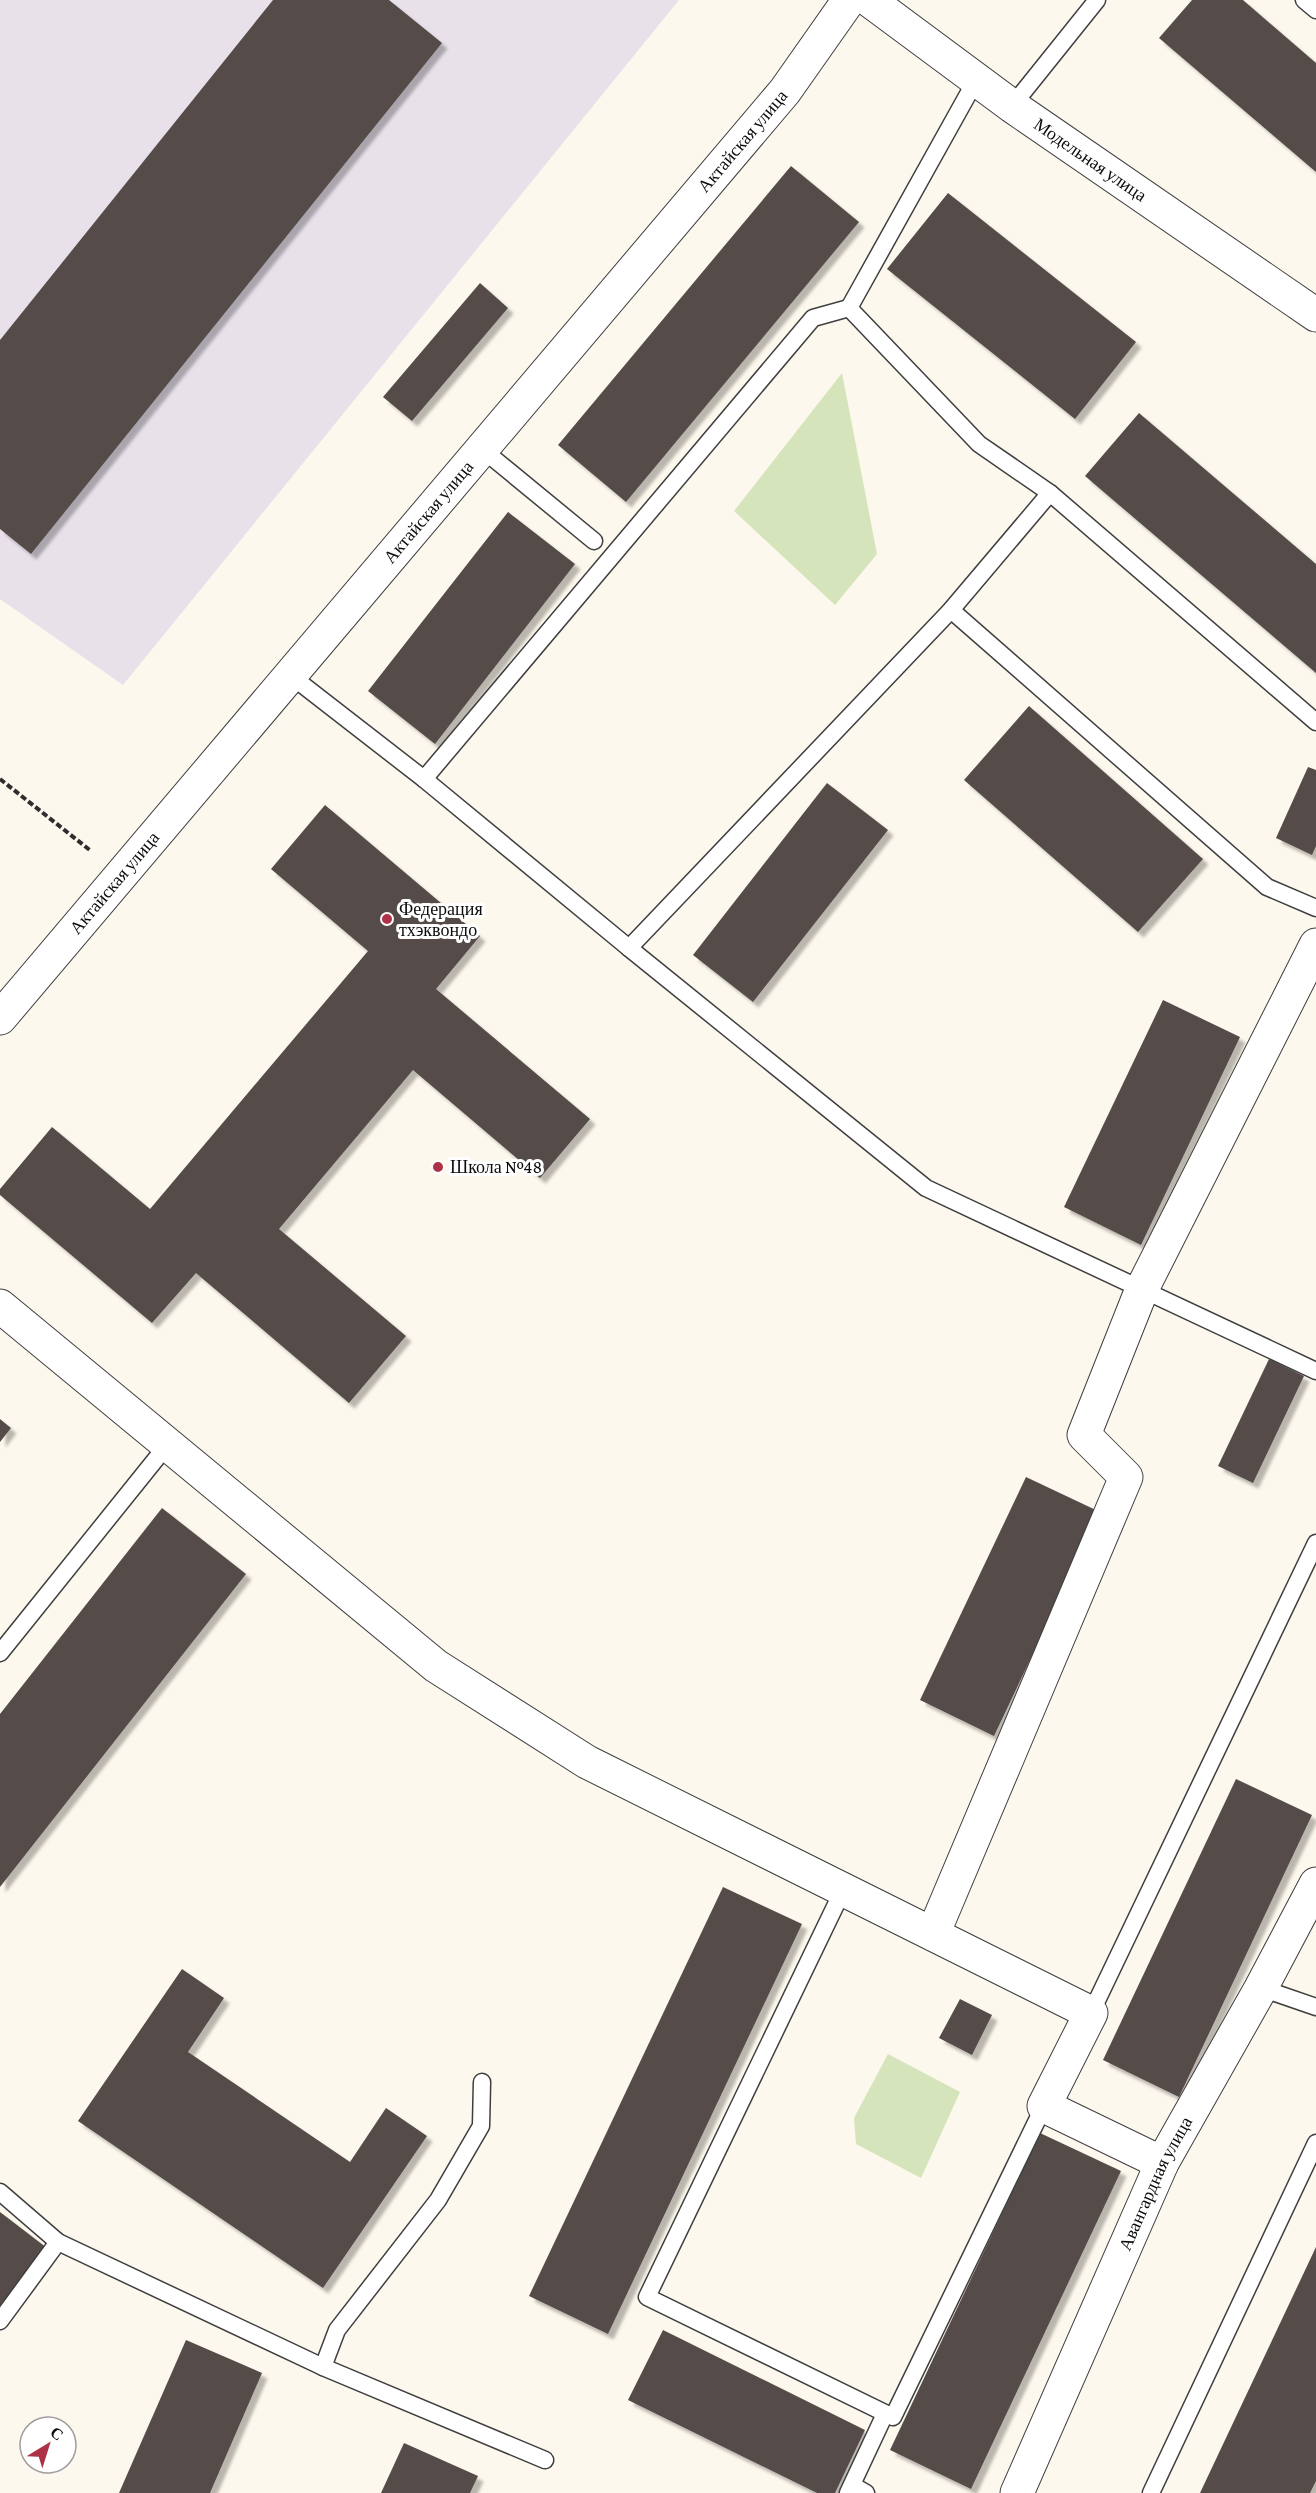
<svg xmlns="http://www.w3.org/2000/svg" width="1316" height="2493" viewBox="0 0 1316 2493" font-family="'Crimson Pro',serif">
<style>
.industrial{fill:#e8e1ea}
.green{fill:#d5e4ba}
.building{fill:#544c4a;filter:url(#shadow)}
.lines{fill:none;stroke-linecap:round;stroke-linejoin:round}
.service-casing{stroke:#3f3f3f;stroke-width:19}
.minor-casing{stroke:#3f3f3f;stroke-width:35}
.tertiary-casing{stroke:#3f3f3f;stroke-width:35}
.path{stroke:#2e2e2e;stroke-width:4;stroke-dasharray:6 3;stroke-linecap:butt}
.service{stroke:#fff;stroke-width:16}
.minor{stroke:#fff;stroke-width:33}
.tertiary{stroke:#fff;stroke-width:33}
.poi-dot{fill:#ae3247;stroke:#fff;stroke-width:2}
.labels{text-anchor:middle;stroke-width:6;stroke-linejoin:round;paint-order:stroke}
.street-label{font-size:18px;fill:#0c0c0c;stroke:#fff}
.poi-label{font-size:18px;fill:#0c0c0c;stroke:#fff;text-anchor:start}
</style>
<defs>
<filter id="shadow"><feDropShadow dx="5.5" dy="5.5" stdDeviation="1.5" flood-color="#0004"/></filter>
</defs>
<rect width="100%" height="100%" fill="#fdf8ed"/>
<!-- industrial -->
<path class="industrial" d="M0,0H679L123,685L0,599Z"/>
<!-- green -->
<g class="green">
<path d="M842,373L877,554L835,605L734,511Z"/>
<path d="M888,2054L960,2092L921,2178L856,2144L854,2118Z"/>
</g>
<!-- building -->
<g class="building">
<path d="M273,0H389L442,43L31,554L0,529V340Z"/>
<path d="M1192,0H1243L1316,63V172L1159,38Z"/>
<path d="M791,166L859,222L626,502L558,445Z"/>
<path d="M948,193L1136,342L1075,419L887,269Z"/>
<path d="M480,283L508,308L412,421L383,397Z"/>
<path d="M1139,413L1316,564V673L1085,476Z"/>
<path d="M508,512L575,564L435,744L368,691Z"/>
<path d="M1029,706L1203,859L1138,932L964,780Z"/>
<path d="M1308,767L1316,770V846L1312,855L1276,838Z"/>
<path d="M827,783L888,830L753,1002L693,955Z"/>
<path d="M325,805L480,936L436,989L590,1119L540,1178L413,1070L279,1229L406,1336L349,1403L196,1273L152,1323L0,1195V1189L52,1127L150,1209L368,951L271,869Z"/>
<path d="M1163,1000L1240,1037L1141,1245L1064,1207Z"/>
<path d="M1269,1359L1304,1376L1253,1483L1218,1466Z"/>
<path d="M0,1419L11,1428L0,1442Z"/>
<path d="M1026,1477L1100,1512L994,1736L920,1700Z"/>
<path d="M162,1508L246,1574L0,1887V1714Z"/>
<path d="M1236,1779L1312,1815L1179,2097L1103,2060Z"/>
<path d="M723,1887L802,1924L608,2334L529,2296Z"/>
<path d="M182,1969L224,1998L188,2052L350,2162L386,2108L427,2136L323,2288L78,2121Z"/>
<path d="M960,1999L992,2015L972,2055L939,2038Z"/>
<path d="M1040,2133L1121,2171L971,2489L890,2450Z"/>
<path d="M0,2212L47,2248L0,2311Z"/>
<path d="M1316,2247V2481L1310,2493H1200Z"/>
<path d="M663,2330L865,2430L835,2493H817L628,2400Z"/>
<path d="M186,2340L262,2373L210,2493H119Z"/>
<path d="M404,2443L478,2476L470,2493H381Z"/>
</g>
<g class="lines">
<!-- service casing -->
<g class="service-casing">
<g id="service">
<path d="M1304,0L1316,10"/>
<path d="M976,80L849,308L979,444L1050,493L1316,722"/>
<path d="M1012,106L1097,0"/>
<path d="M482,449L594,541"/>
<path d="M951,610L1267,887L1316,908"/>
<path d="M290,675L424,779L629,948L951,610L1050,493"/>
<path d="M424,779L813,318L849,308"/>
<path d="M629,948L926,1188L1316,1371"/>
<path d="M0,1653L168,1444"/>
<path d="M843,1890L647,2297L893,2417L1044,2106"/>
<path d="M1261,1988L1316,2007"/>
<path d="M1091,2013L1316,1543"/>
<path d="M0,2192L58,2242L323,2367L545,2460"/>
<path d="M0,2321L58,2242"/>
<path d="M323,2367L337,2330L438,2200L481,2126L482,2082"/>
<path d="M852,2485L866,2493"/>
<path d="M848,2493L885,2414"/>
<path d="M1151,2493L1316,2143"/>
</g>
</g>
<!-- minor casing -->
<g class="minor-casing">
<g id="minor">
<path id="s1" d="M869,0L1012,106L1316,315"/>
<path d="M0,1306L436,1666L587,1762L1091,2013L1044,2106L1162,2163"/>
<path d="M933,1934L1126,1477L1084,1435L1142,1289L1316,945"/>
<path id="s2" d="M1017,2493L1162,2163L1261,1988L1316,1884"/>
</g>
</g>
<!-- tertiary casing -->
<g class="tertiary-casing">
<g id="tertiary">
<path id="s3" d="M0,1018L785,91L849,0"/>
</g>
</g>
<!-- path -->
<path class="path" d="M0,779L91,851"/>
<!-- service -->
<use href="#service" class="service"/>
<!-- minor -->
<use href="#minor" class="minor"/>
<!-- tertiary -->
<use href="#tertiary" class="tertiary"/>
</g>
<!-- markers -->
<g class="poi-dot">
<circle cx="387" cy="919" r="6"/>
<circle cx="438" cy="1167" r="6"/>
</g>
<g class="labels">
<!-- street labels -->
<g class="street-label">
<text dy="6" stroke="none"><textPath href="#s3" startOffset="1149">Актайская улица</textPath></text>
<text dy="6" stroke="none"><textPath href="#s1" startOffset="273">Модельная улица</textPath></text>
<text dy="6" stroke="none"><textPath href="#s3" startOffset="663">Актайская улица</textPath></text>
<text dy="6" stroke="none"><textPath href="#s3" startOffset="177">Актайская улица</textPath></text>
<text dy="6" stroke="none"><textPath href="#s2" startOffset="339">Авангардная улица</textPath></text>
</g>
<!-- poi labels -->
<g class="poi-label">
<text x="399" y="915">Федерация<tspan x="399" dy="21">тхэквондо</tspan></text>
<text x="450" y="1173">Школа №48</text>
</g>
</g>
<!-- north arrow -->
<g transform="translate(48 2445) rotate(38)"><circle r="28" fill="#ffffff" stroke="#9e9e9e" stroke-width="1.5"/>
<path d="M0-4.5L10 22L0 15L-10 22Z" fill="#ae3247"/>
<text y="-9" font-size="16" font-weight="bold" text-anchor="middle" fill="#0c0c0c">С</text>
</g>
</svg>
